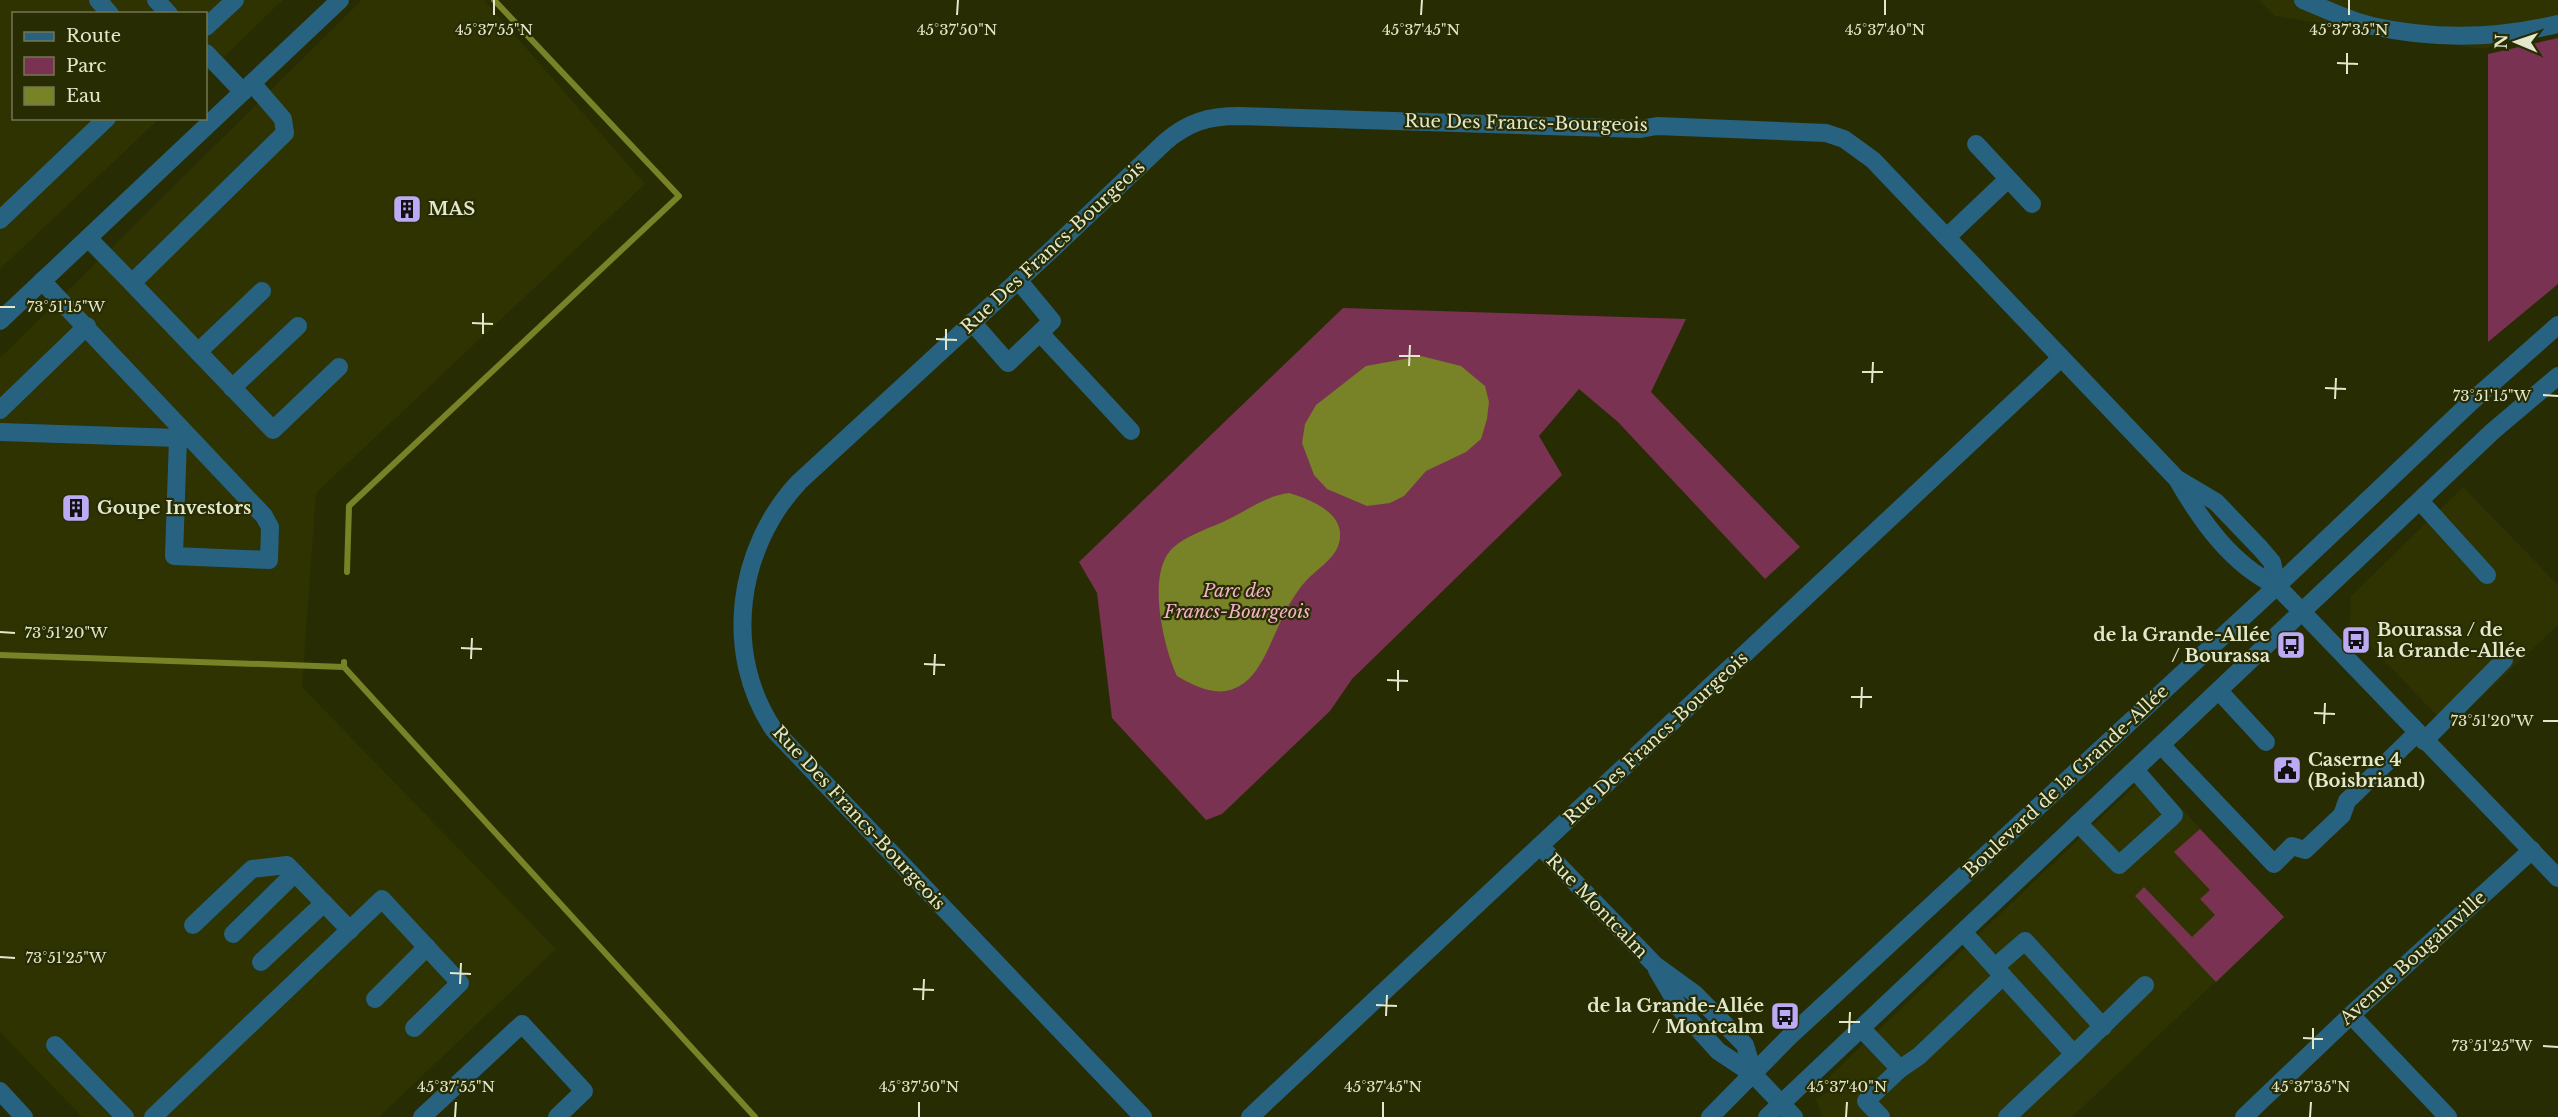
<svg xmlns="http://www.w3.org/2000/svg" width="2558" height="1117" viewBox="0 0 2558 1117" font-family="'Libre Baskerville',serif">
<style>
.built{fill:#2e3301}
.green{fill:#7a3252}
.water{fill:#788226}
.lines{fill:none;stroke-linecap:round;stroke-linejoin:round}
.stream{stroke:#788226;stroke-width:6}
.minor{stroke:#286281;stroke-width:18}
.ticks{fill:none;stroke:#e3e8cc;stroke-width:2}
.labels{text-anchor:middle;stroke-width:4.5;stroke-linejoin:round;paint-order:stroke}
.street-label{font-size:18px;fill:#e3e8cc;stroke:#282c03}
.poi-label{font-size:18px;font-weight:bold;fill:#e3e8cc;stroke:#282c03;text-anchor:start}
.park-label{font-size:18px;font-style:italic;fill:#f5b0ca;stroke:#282c03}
.ticks-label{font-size:15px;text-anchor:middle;fill:#e3e8cc;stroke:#282c03;stroke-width:4.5;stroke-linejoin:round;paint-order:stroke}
</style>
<rect width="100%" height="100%" fill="#282c03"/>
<!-- built -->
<g class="built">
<path d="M0,0H283L206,74V14H14V118L159,119L0,269Z"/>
<path d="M362,0H484L645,184L316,493L302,687L556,949L379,1117H82L0,1032V358Z"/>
<path d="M2259,0H2558V33L2481,49L2275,16Z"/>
<path d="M2463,487L2558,585V625L2449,728L2350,625L2351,596Z"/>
<path d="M2148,773L2284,917L2072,1117H1822L1816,1099L1830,1091L1824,1084L1825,1081Z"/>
</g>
<!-- green -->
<g class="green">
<path d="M2558,38V284L2488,342V54Z"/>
<path d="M1343,308L1686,319L1651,392L1800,547L1765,579L1618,422L1579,389L1539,436L1562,475L1352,679L1330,711L1222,814L1206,820L1112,718L1097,593L1079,562Z"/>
<path d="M2200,829L2284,917L2216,982L2135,896L2144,887L2192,937L2215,915L2200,899L2210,890L2174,852Z"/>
</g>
<!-- water -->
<g class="water">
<path d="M1421,356L1461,366L1485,386L1489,402L1487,419L1481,439L1466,452L1426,471L1404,496L1390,503L1367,506L1327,489L1314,475L1302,443L1305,424L1316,405L1366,366Z"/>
<path d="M1289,493C1307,498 1338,510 1340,532C1342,556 1319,566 1305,582C1300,587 1296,594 1292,600C1276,624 1266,667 1244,683C1221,700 1198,688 1177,676C1164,648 1147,578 1170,551C1184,535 1212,528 1231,518C1251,508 1266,496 1289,493Z"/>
</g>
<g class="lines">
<!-- stream -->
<g class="stream">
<path d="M347,572L349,506L679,196L494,0"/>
<path d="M0,655L344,667"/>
<path d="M344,662V667L755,1117"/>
</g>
<!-- minor -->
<g class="minor">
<path d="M98,0L110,14"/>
<path d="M156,0L169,14"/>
<path d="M2303,0C2326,9 2349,21 2372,26C2435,40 2495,39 2558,24"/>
<path d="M206,27L235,0"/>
<path d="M206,53L243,92"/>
<path d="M1976,144L2032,204"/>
<path d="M0,220L107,118"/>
<path d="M1947,237L2007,180"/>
<path d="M88,238L132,283L285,133L283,119L252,83"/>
<path d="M132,283L273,430L339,367"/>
<path d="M0,321L340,0"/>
<path d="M972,322L1008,363L1052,321L1018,280"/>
<path d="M1040,333L1131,431"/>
<path d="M198,352L262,291"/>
<path d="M232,388L298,326"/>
<path d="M0,410L87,326"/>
<path d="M0,432L178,438L174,556L269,560L270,527L264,516L42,281"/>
<path d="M2179,480L2216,502L2260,548L2272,562L2277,586"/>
<path d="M2420,501L2487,575"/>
<path d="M2219,691L2266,742"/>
<path d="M2424,741L2504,660"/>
<path d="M2161,745L2274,864L2292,846L2305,850L2342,815L2347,801L2417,733"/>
<path d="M2078,823L2119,865L2171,818L2174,815L2135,770"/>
<path d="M1540,846L1655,965L1695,994L1745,1045L1754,1075"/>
<path d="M193,925L252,869L287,865L350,930"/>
<path d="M1963,932L2074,1054L2007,1117"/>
<path d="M233,934L295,873"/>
<path d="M261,962L324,903"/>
<path d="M1995,967L2025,941L2103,1027"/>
<path d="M1657,970L1680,1009L1718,1051L1754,1075L1794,1117"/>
<path d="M375,999L427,947"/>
<path d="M2351,1015L2448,1117"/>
<path d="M1861,1028L1900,1069"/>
<path d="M55,1045L125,1117"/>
<path d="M2074,1054L2145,985"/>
<path d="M0,1091L24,1117"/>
<path d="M153,1117L382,899L460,983L414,1028"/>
<path d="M422,1117L522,1024L584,1091L557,1117"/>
<path d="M1143,1117L774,730C722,653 737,548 799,482L1048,253L1165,142C1188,122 1209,116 1239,116L1640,129L1657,126L1826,133L1844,139L1873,160L2177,479C2201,521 2232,565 2277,586L2558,878"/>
<path d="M1250,1117L2061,358"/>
<path d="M1710,1117L1789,1037L2277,586L2471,402L2558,325"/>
<path d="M1767,1117L2493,431L2558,376"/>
<path d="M1881,1117L1866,1101L1900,1069L1919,1056L2003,976"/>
<path d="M2244,1117L2351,1015L2532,850"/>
</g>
</g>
<!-- ticks -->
<path class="ticks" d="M494,15V0M957,15L958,0M1421,15L1422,0M1885,15V0M2349,15V0M2337,63L2358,64M2347,74V53M0,307H15M472,323L493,324M483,334V313M936,339L957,340M946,350V329M1399,356H1420M1409,366L1410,345M1862,372H1883M1872,383L1873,362M2325,388L2346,389M2543,395L2558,396M2335,399L2336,378M0,632L15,633M461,648L482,649M471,659L472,638M924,664L945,665M934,675L935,654M1387,680L1408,681M1398,691V670M1851,697H1872M1861,708L1862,687M2314,713L2335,714M2543,721H2558M2324,724L2325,703M0,957L15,958M450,973L471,974M460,984L461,963M913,989L934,990M923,1000L924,979M1376,1005L1397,1006M1386,1016L1387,995M1839,1022H1860M1849,1033L1850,1012M2303,1038L2323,1039M2543,1046L2558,1047M2313,1049V1028M455,1117L456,1102M919,1117V1102M1383,1117V1102M1846,1117L1847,1102M2310,1117L2311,1102"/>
<!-- icons -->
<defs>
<g id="building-square" transform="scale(1.5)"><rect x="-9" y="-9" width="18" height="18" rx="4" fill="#bcaaf5" stroke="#282c03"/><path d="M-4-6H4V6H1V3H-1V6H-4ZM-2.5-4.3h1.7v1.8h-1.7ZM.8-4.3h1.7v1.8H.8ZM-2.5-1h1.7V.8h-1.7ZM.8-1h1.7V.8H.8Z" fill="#111"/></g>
<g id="bus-square" transform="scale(1.5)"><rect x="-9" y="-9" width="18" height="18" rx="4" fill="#bcaaf5" stroke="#282c03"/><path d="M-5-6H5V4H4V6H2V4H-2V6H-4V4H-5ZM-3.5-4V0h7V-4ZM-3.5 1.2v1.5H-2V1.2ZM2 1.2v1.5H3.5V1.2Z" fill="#111"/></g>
<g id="civic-square" transform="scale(1.5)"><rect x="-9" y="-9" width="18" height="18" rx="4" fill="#bcaaf5" stroke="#282c03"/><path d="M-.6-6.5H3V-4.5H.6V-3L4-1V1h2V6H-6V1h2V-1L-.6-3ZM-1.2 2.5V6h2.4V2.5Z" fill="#111"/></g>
</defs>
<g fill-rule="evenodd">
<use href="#building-square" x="407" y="209"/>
<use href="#building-square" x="76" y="508"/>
<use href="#bus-square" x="2356" y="640"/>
<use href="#bus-square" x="2291" y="645"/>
<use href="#civic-square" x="2287" y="770"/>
<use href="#bus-square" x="1785" y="1016"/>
</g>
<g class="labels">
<!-- street labels -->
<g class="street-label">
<text transform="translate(1526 123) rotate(1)" y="6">Rue Des Francs-Bourgeois</text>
<text transform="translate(1053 247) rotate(-43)" y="6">Rue Des Francs-Bourgeois</text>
<text transform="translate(1656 738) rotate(-43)" y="6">Rue Des Francs-Bourgeois</text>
<text transform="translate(2066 781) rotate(-43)" y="6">Boulevard de la Grande-Allée</text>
<text transform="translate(859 818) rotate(47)" y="6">Rue Des Francs-Bourgeois</text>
<text transform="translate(1597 906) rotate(46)" y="6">Rue Montcalm</text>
<text transform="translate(2413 958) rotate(-42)" y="6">Avenue Bougainville</text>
</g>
<!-- poi labels -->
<g class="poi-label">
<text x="428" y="215">MAS</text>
<text x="97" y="514">Goupe Investors</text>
<text x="2377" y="636">Bourassa / de<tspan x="2377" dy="21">la Grande-Allée</tspan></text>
<text x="2270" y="641" text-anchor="end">de la Grande-Allée<tspan x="2270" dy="21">/ Bourassa</tspan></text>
<text x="2308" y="766">Caserne 4<tspan x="2308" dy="21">(Boisbriand)</tspan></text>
<text x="1764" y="1012" text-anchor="end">de la Grande-Allée<tspan x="1764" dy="21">/ Montcalm</tspan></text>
</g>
<!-- park labels -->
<g class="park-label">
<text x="1237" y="597">Parc des<tspan x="1237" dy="21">Francs-Bourgeois</tspan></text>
</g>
</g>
<g class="ticks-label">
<text x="494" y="35">45°37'55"N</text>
<text x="957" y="35">45°37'50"N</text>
<text x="1421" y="35">45°37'45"N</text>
<text x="1885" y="35">45°37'40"N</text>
<text x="2349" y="35">45°37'35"N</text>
<text x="66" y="312">73°51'15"W</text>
<text x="2492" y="401">73°51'15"W</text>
<text x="66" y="638">73°51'20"W</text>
<text x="2492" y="726">73°51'20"W</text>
<text x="66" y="963">73°51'25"W</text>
<text x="2492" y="1051">73°51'25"W</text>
<text x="456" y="1092">45°37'55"N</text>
<text x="919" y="1092">45°37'50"N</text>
<text x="1383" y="1092">45°37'45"N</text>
<text x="1847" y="1092">45°37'40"N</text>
<text x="2311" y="1092">45°37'35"N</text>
</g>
<!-- legend -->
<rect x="12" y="12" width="195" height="108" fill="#282c03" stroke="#737753" stroke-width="1.5"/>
<rect x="24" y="32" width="30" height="9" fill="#286281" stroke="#737753" stroke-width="1.5"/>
<text x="66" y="42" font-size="18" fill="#e3e8cc">Route</text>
<rect x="24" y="57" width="30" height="18" fill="#7a3252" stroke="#737753" stroke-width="1.5"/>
<text x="66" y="72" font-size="18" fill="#e3e8cc">Parc</text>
<rect x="24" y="87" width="30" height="18" fill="#788226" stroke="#737753" stroke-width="1.5"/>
<text x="66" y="102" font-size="18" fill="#e3e8cc">Eau</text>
<!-- north arrow -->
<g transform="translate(2516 42) rotate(272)" stroke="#282c03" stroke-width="4.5" paint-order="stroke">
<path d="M0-4.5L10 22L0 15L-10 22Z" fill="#e3e8cc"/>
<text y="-9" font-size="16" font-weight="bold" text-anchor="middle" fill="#e3e8cc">N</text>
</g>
</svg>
